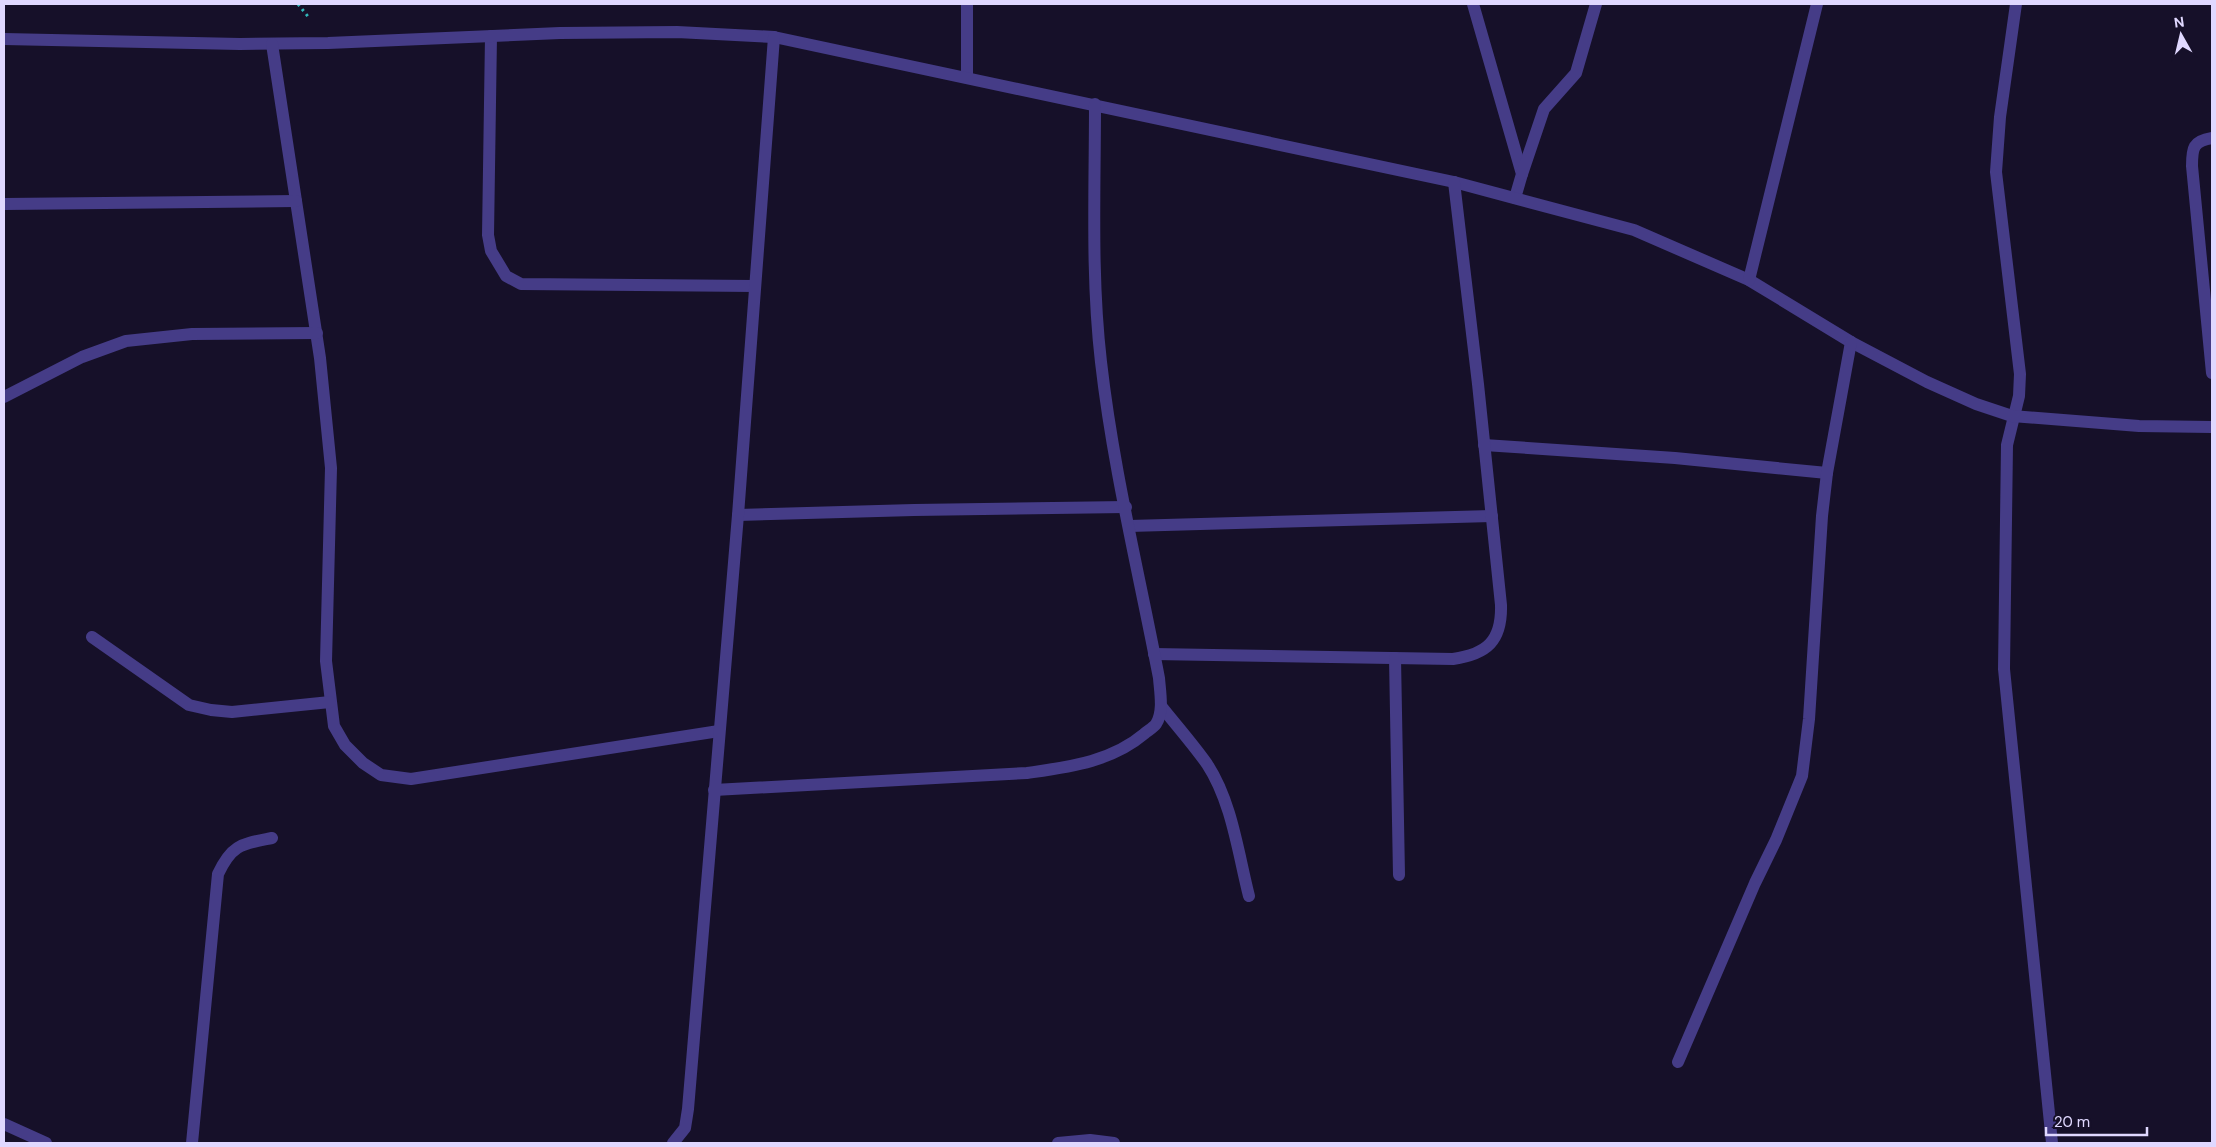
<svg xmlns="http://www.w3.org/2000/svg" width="2216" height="1147" viewBox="0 0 2216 1147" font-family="'DM Sans',sans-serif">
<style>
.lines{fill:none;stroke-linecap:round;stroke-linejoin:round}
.path{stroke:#31b8ba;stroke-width:3;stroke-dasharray:2.5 4;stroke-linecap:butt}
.street{stroke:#453c87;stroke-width:12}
</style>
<rect width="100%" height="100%" fill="#161029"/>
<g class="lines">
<!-- path -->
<path class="path" d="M298,4L310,19"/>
<!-- street -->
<g class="street">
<path d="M967,4V77"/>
<path d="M1473,4L1522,174L1515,198"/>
<path d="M2016,4L2000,117L1996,172L2020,374L2019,396L2007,445L2004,669L2052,1143"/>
<path d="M491,36L488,235L491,251L506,276L521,284L755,286"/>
<path d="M4,39L240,44L328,43L560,33L677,32L774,37L1454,182L1634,230L1749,280L1851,342L1927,382L1976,404L2012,416L2139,426L2212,427"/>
<path d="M272,44L320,358L331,468L326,661L334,726L345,745L363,763L381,775L411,779L719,731"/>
<path d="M2212,138C2193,141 2192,148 2192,166L2212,373"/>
<path d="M1522,174L1544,109L1576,73L1596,4"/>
<path d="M4,204L296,201"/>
<path d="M1749,280L1817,4"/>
<path d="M4,397L82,357L126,341L192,334L317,333"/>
<path d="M1484,445L1675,458L1827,473"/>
<path d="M738,515L914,510L1126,507"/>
<path d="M1129,526L1492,516"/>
<path d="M92,637L189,705L211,710L232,712L330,702"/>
<path d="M1154,654L1453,659C1487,654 1502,641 1501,605L1478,384L1454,182"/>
<path d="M1395,658L1399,875"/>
<path d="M1161,706C1176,725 1193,744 1207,764C1232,802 1238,853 1249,896"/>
<path d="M714,790L1027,773C1068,767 1111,762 1144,734C1147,731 1153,728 1156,724C1164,712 1160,692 1159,678C1139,573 1113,468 1101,362C1091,276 1095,190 1095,104"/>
<path d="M1678,1062L1755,883L1776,840L1802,776L1809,719L1822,516L1827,473L1851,342"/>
<path d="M4,1124L46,1143"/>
<path d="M192,1143L218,874C232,844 242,844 272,838"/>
<path d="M673,1143L685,1128L688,1109L738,515L774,37"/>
<path d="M1058,1143L1090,1140L1114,1143"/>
</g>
</g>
<!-- border -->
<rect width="2216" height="1147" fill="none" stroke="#e0d8ff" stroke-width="10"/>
<!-- north arrow -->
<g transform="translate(2181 35) rotate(352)" stroke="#161029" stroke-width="4" paint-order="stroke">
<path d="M0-4L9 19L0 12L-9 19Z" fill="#e0d8ff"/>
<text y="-8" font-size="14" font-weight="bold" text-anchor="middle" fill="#e0d8ff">N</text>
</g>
<!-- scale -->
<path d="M2046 1127v8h101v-8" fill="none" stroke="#e0d8ff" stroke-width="2.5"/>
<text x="2054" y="1127" font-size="15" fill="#e0d8ff" stroke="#161029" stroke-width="4" paint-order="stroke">20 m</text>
</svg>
